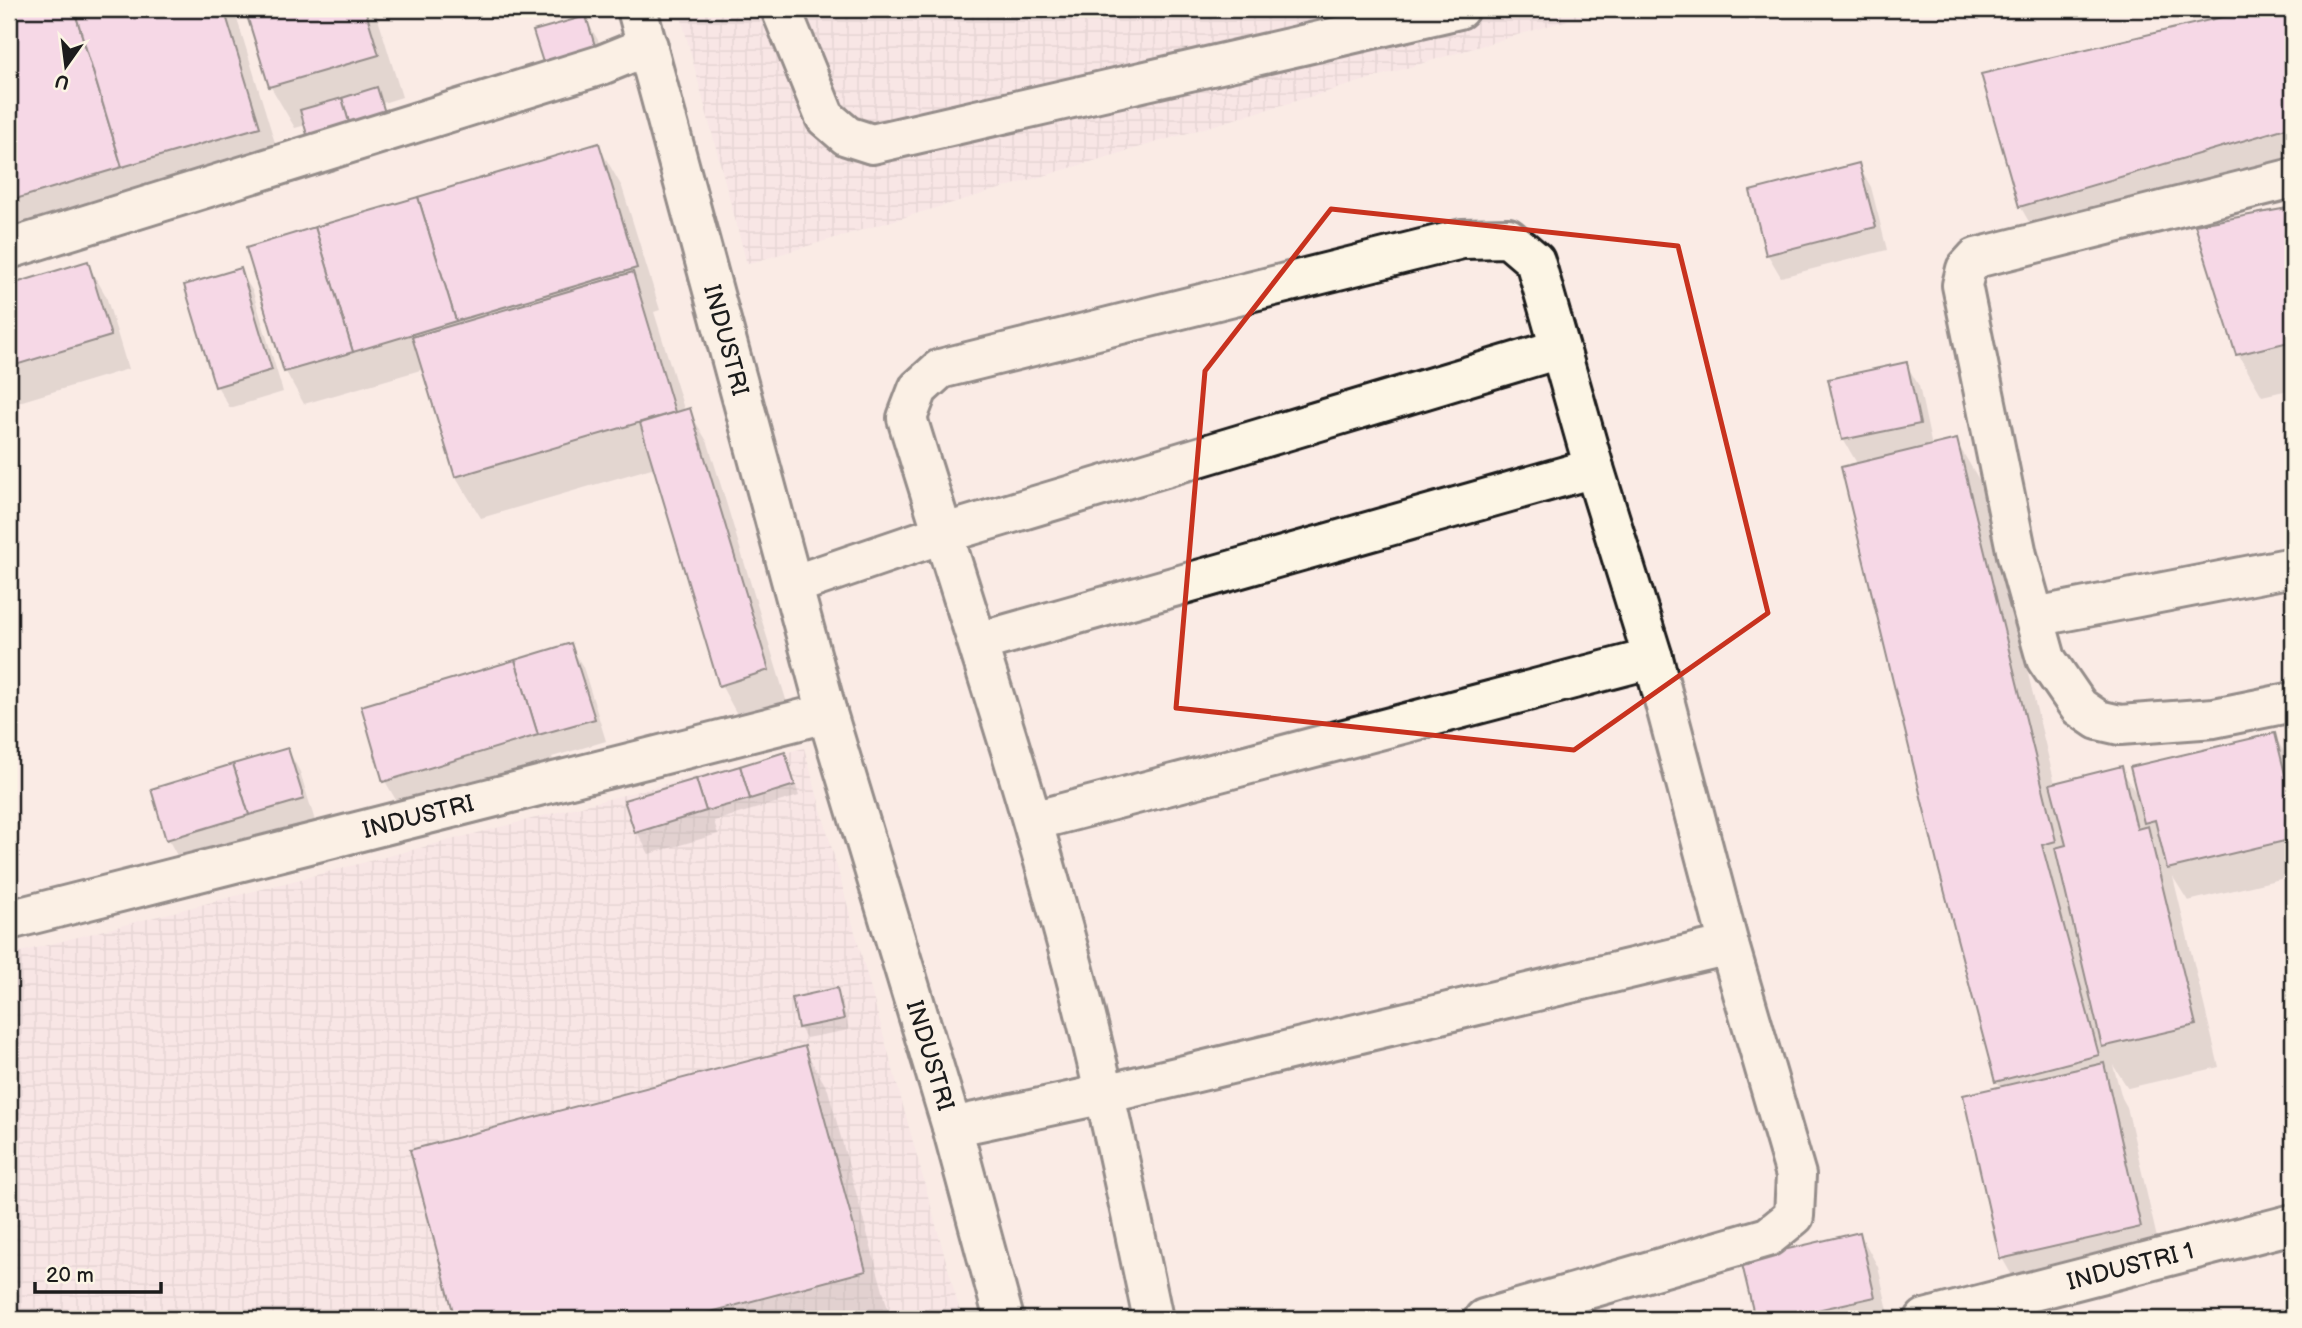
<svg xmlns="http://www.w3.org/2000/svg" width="2302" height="1328" viewBox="0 0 2302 1328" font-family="'Balsamiq Sans',sans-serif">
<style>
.industrial{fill:url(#industrial-grid)}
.shadow{fill:#0003}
.building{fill:#f1c2e6;stroke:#1c1c1c;stroke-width:2}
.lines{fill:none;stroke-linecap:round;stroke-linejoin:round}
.minor-casing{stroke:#1c1c1c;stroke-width:44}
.minor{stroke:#fcf5e5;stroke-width:38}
.marked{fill:none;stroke:#c8321e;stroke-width:5;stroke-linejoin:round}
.labels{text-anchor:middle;stroke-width:6;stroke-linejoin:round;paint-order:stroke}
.street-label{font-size:24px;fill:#1c1c1c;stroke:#fcf5e5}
</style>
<defs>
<pattern id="industrial-grid" width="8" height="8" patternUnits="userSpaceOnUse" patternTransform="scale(1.75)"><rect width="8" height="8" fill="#f7dfe5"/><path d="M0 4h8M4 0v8" fill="none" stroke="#d3bfc4"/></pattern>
</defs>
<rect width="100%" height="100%" fill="#faebe5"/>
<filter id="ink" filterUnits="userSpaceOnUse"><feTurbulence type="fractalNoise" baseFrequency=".0143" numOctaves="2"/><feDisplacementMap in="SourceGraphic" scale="14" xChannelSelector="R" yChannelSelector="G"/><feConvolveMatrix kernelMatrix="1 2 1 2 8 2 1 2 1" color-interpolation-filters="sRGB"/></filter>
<g filter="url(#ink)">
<!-- industrial -->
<g class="industrial">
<path d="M679,9H1605L747,264Z"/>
<path d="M804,748L962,1319H9V955Z"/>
</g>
<!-- shadow -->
<g class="shadow">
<path d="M9,9H234L283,169L9,247Z"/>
<path d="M247,9H375L402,97L383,103L395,140L306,125L295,128L271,87Z"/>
<path d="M382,9H405L386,15Z"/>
<path d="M2263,9L2293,10V174L2044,248L2020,206L1983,76Z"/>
<path d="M585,18L598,40L611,82L561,96Z"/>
<path d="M598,145L622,187L660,310L654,312L685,412L689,411L708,443L787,703L739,718L721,685L655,467L481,518L456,477L424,369L304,404L286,372L248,249Z"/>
<path d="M1858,165L1871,187L1887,250L1781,277L1768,255L1752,192Z"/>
<path d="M2293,209V389L2262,396L2238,354L2197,227Z"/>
<path d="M87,263L106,296L128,369L9,405V287Z"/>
<path d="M240,270L253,292L283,392L230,408L217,386Z"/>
<path d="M1906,364L1919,386L1932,447L1956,441L1981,483L2055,784L2121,768L2138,797L2274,735L2293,767V876L2188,901L2173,877L2219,1067L2128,1088L2113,1065L2122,1098L2127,1107L2164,1269L2026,1300L2002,1258L2001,1088L1997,1081L1858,465L1843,439Z"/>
<path d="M570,645L583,667L606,741L552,757L556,768L404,814L385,781Z"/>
<path d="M288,750L300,772L315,821L180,861L168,839Z"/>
<path d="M784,754L790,765L799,796L714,821L718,834L649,854L637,832Z"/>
<path d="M836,990L842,1001L849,1030L806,1038L800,1028L794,999Z"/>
<path d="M804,1048L828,1090L889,1313L867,1319H457L412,1151Z"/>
<path d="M1860,1234L1878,1267L1890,1319H1757L1743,1261Z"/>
</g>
<!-- building -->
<g class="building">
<path d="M9,9H74L122,167L9,201Z"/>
<path d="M74,9H224L260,127L122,167Z"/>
<path d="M245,9H365L379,55L269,87Z"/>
<path d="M2256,9H2292L2293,126L2019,207L1981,74Z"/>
<path d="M586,16L599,59L547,75L533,31Z"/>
<path d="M377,87L390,129L354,140L342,98Z"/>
<path d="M342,98L354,140L312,152L300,110Z"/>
<path d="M599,143L637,268L456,321L418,197Z"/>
<path d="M1859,163L1876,227L1766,255L1750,191Z"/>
<path d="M418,197L456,321L353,352L315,227Z"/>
<path d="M2293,207V341L2236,355L2195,225Z"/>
<path d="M315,227L353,352L284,372L246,248Z"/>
<path d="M88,261L111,336L9,367V285Z"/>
<path d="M241,268L272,370L215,387L184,285Z"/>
<path d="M633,272L675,412L455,477L412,337Z"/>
<path d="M1907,362L1920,424L1842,440L1828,379Z"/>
<path d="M690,408L769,670L719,686L640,423Z"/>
<path d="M1957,439L2056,841L2042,845L2099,1055L1995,1082L1937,863L1841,467Z"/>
<path d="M571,643L595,719L538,735L515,660Z"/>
<path d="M515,660L538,735L383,782L361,706Z"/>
<path d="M2275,733L2293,807V839L2167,869L2155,820L2144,823L2130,767Z"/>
<path d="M288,748L304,799L249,815L233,764Z"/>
<path d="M785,752L795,785L750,799L740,766Z"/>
<path d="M233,764L249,815L166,840L151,789Z"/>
<path d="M740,766L750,799L706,811L696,779Z"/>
<path d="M2122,766L2137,829L2148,826L2196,1025L2102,1047L2055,848L2066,845L2050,784Z"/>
<path d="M696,779L706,811L635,833L624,800Z"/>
<path d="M837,988L844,1019L798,1028L792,998Z"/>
<path d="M805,1046L866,1271L684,1319H455L410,1150Z"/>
<path d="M2104,1063L2141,1227L2000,1259L1963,1095Z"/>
<path d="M1860,1232L1875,1297L1777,1319H1755L1741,1260Z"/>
</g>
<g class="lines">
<!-- minor casing -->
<g class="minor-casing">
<g id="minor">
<path id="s1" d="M637,9L827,713L952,1127L1004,1319"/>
<path d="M781,9L825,117L847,136L872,144L1459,9"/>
<path d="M2293,178L1976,258L1966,269L1962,285L2017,555L2046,659L2079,707L2098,720L2120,725L2214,718L2293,702"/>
<path d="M9,249L601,65L648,46"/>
<path d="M793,585L942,534L1559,349"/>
<path d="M2035,617L2293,567"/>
<path d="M979,642L1594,468"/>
<path d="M1033,821L1653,658"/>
<path id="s2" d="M9,920L827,713"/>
<path d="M952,1127L1105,1094L1729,945L1653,658L1594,468L1535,261L1508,238L1462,239L940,369L918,389L907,418C964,604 1026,787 1075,974C1105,1088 1129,1204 1153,1319"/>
<path d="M1484,1319L1768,1237L1794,1216L1796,1175L1729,945"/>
<path id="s3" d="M1925,1319L2293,1224"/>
</g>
</g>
<!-- minor -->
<use href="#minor" class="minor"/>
</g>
</g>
<!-- marked area -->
<path d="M0 0H2302V1328H0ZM1331,209L1678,246L1768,613L1574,750L1176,708L1205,371Z" fill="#faebe5" fill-opacity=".55" fill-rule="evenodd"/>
<path class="marked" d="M1331,209L1678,246L1768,613L1574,750L1176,708L1205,371Z"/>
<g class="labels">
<!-- street labels -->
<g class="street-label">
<text dy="8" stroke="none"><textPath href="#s1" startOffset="343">INDUSTRI</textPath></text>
<text dy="8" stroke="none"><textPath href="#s2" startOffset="422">INDUSTRI</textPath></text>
<text dy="8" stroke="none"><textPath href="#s1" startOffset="1087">INDUSTRI</textPath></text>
<text dy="8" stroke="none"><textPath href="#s3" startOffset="212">INDUSTRI 1</textPath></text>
</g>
</g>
<!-- margin -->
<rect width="2302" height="1328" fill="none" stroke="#fcf5e5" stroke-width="35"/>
<rect x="18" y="18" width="2267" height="1293" fill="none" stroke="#1c1c1c" stroke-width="2.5" filter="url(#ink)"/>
<!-- north arrow -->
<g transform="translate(66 66) rotate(194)" stroke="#fcf5e5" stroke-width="5" paint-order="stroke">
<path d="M0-5L12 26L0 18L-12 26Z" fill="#1c1c1c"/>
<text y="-10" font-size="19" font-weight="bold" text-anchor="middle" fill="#1c1c1c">U</text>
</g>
<!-- scale -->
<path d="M35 1282v10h126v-10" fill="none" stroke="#1c1c1c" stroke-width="3.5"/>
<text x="46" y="1282" font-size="21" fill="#1c1c1c" stroke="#fcf5e5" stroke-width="5" paint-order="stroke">20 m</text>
</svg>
